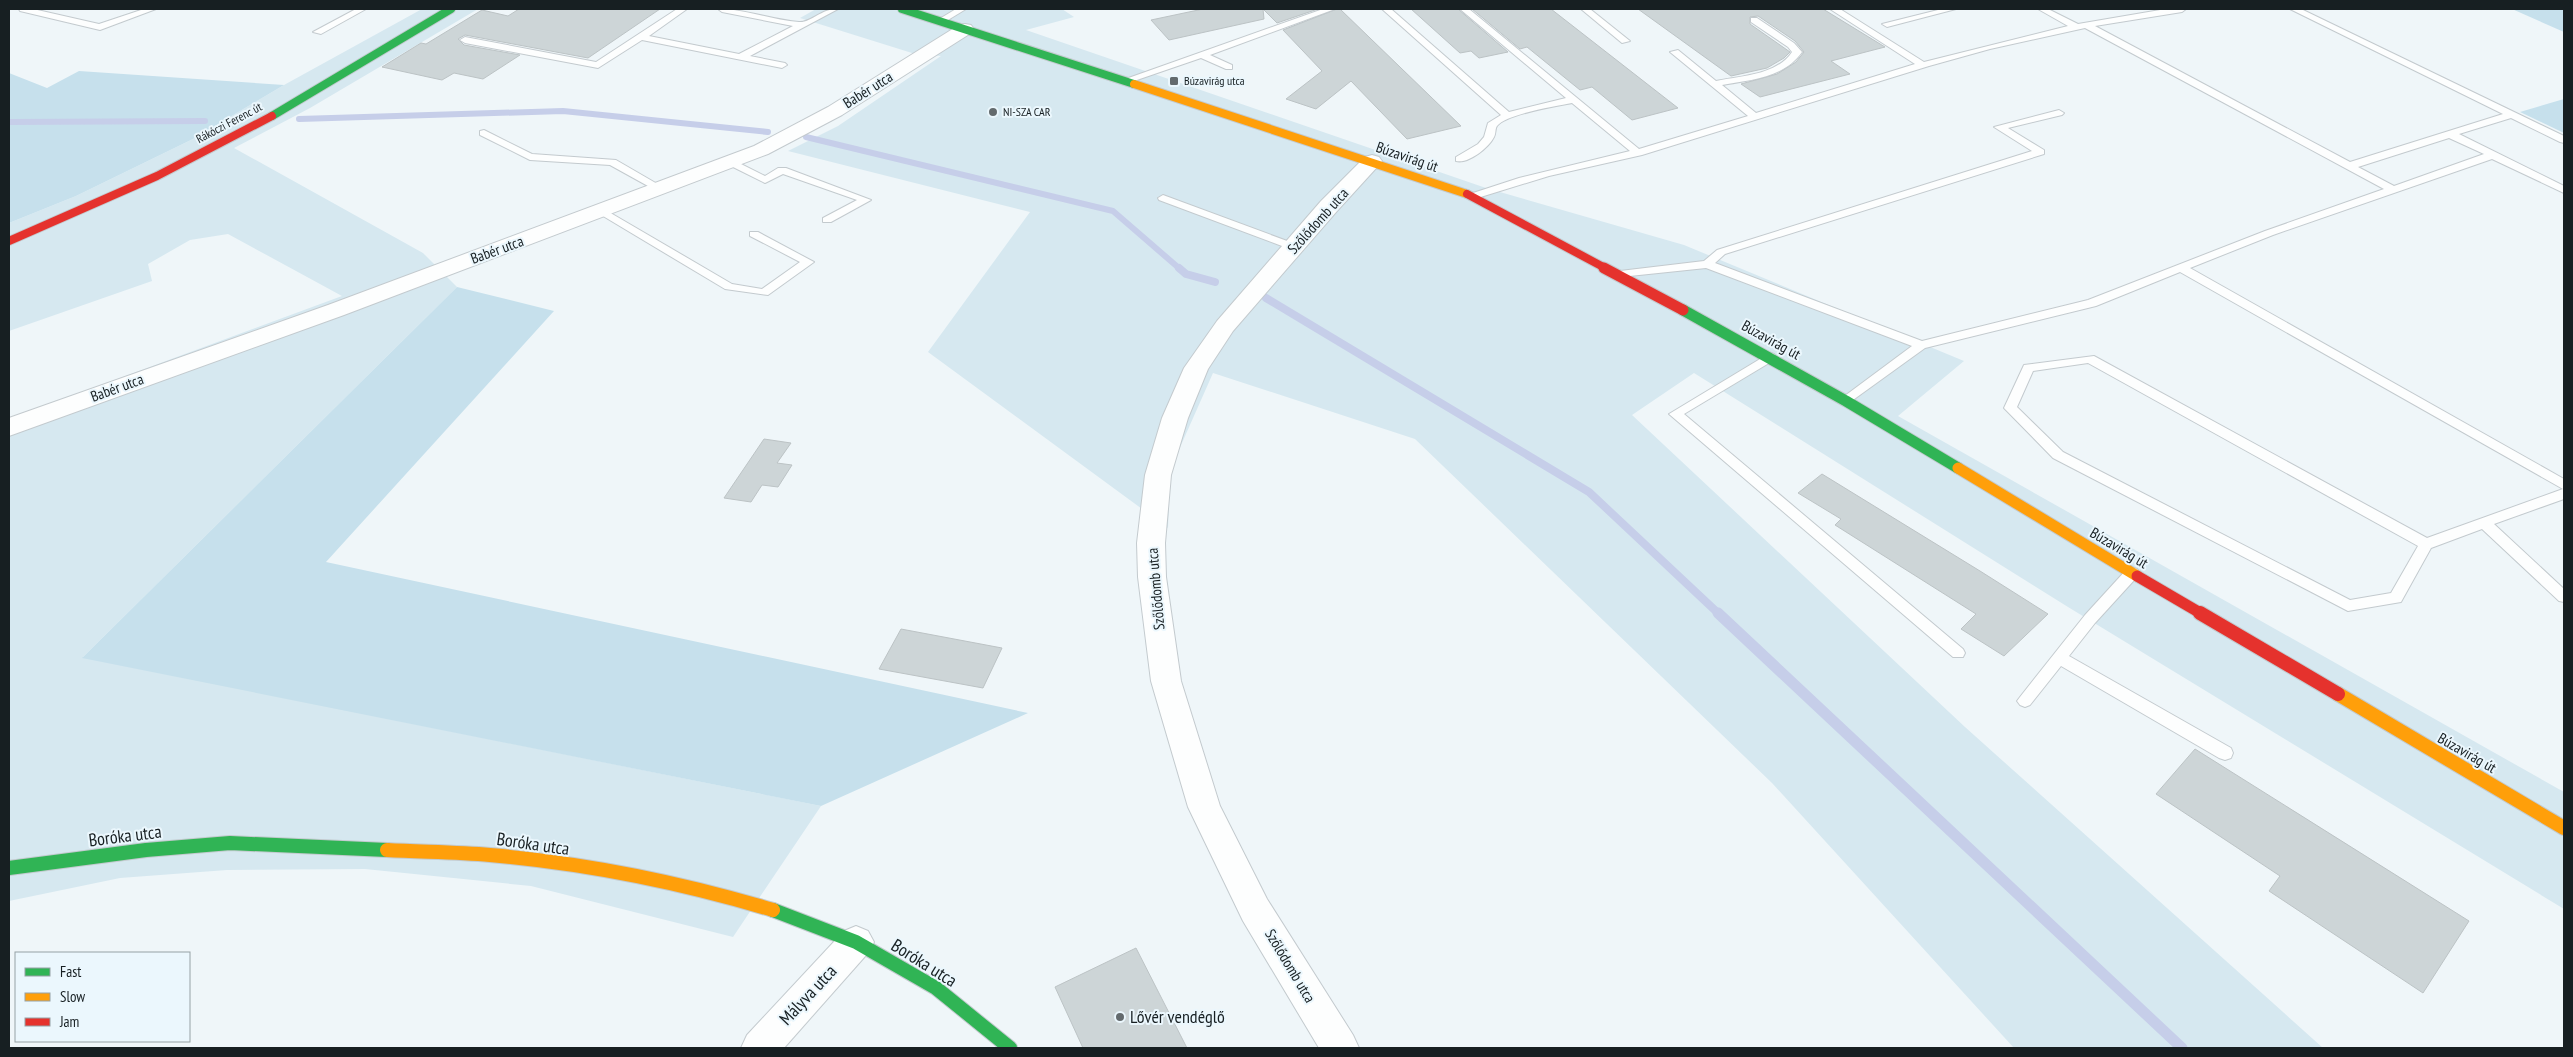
<svg xmlns="http://www.w3.org/2000/svg" width="2573" height="1057" viewBox="0 0 2573 1057" font-family="'PT Sans Narrow',sans-serif">
<style>
.green{fill:#d6e8f0}
.forest{fill:#c6e0ec}
.lines{fill:none;stroke-linecap:round;stroke-linejoin:round}
.stream-far2{stroke:#c6cee9;stroke-width:6}
.stream-far1{stroke:#c6cee9;stroke-width:8}
.stream{stroke:#c6cee9;stroke-width:11}
.building{fill:#cdd5d7;stroke:#bcc3c5}
.lane-casing{stroke:#c3cace;stroke-width:2}
.street-casing{stroke:#c3cace;stroke-width:2}
.fast-far2-casing{stroke:#c3cace;stroke-width:10}
.fast-far1-casing{stroke:#c3cace;stroke-width:13}
.fast-casing{stroke:#c3cace;stroke-width:16}
.slow-far2-casing{stroke:#c3cace;stroke-width:10}
.slow-far1-casing{stroke:#c3cace;stroke-width:13}
.slow-casing{stroke:#c3cace;stroke-width:16}
.jam-far2-casing{stroke:#c3cace;stroke-width:10}
.jam-far1-casing{stroke:#c3cace;stroke-width:13}
.jam-casing{stroke:#c3cace;stroke-width:16}
.lane{fill:#fdfefe;fill-rule:evenodd}
.street{fill:#fdfefe;fill-rule:evenodd}
.fast-far2{stroke:#30b455;stroke-width:8}
.fast-far1{stroke:#30b455;stroke-width:11}
.fast{stroke:#30b455;stroke-width:14}
.slow-far2{stroke:#ff9f0a;stroke-width:8}
.slow-far1{stroke:#ff9f0a;stroke-width:11}
.slow{stroke:#ff9f0a;stroke-width:14}
.jam-far2{stroke:#e5322d;stroke-width:8}
.jam-far1{stroke:#e5322d;stroke-width:11}
.jam{stroke:#e5322d;stroke-width:14}
.poi-dot{fill:#636a6d;stroke:#ebf7fd;stroke-width:2}
.labels{text-anchor:middle;stroke-width:4;stroke-linejoin:round;paint-order:stroke}
.far-poi-label{font-size:12px;fill:#171f22;stroke:#ebf7fd;text-anchor:start}
.far-street-label{font-size:12px;fill:#171f22;stroke:#ebf7fd}
.street-label{font-size:15px;fill:#171f22;stroke:#ebf7fd}
.near-street-label{font-size:18px;fill:#171f22;stroke:#ebf7fd}
.near-poi-label{font-size:18px;fill:#171f22;stroke:#ebf7fd;text-anchor:start}
</style>
<rect width="100%" height="100%" fill="#eff6f9"/>
<!-- green -->
<g class="green">
<path d="M422,9H478L310,108L234,148L423,253L457,287L83,657L821,806L733,937L531,886L365,869L227,870L120,878L9,901V419L342,296L228,234L190,240L148,264L152,281L9,331V223L76,196L193,139L284,85Z"/>
<path d="M816,9H1062L1074,17L1026,30L1486,188L1684,245L1964,361L1898,416L2564,792V909L2068,607L1694,373L1632,415L1965,727L2323,1048H2014L1772,783L1415,439L1213,373L1170,470L1168,528L928,352L1030,212L788,151L838,126L941,56L912,53L800,18Z"/>
</g>
<!-- forest -->
<g class="forest">
<path d="M2512,9H2564V32Z"/>
<path d="M79,71L284,85L193,139L76,196L9,223V73L47,88Z"/>
<path d="M2564,99V133L2520,112Z"/>
<path d="M457,287L554,311L326,562L1028,713L821,806L82,658Z"/>
</g>
<g class="lines">
<!-- stream-far2 -->
<g class="stream-far2">
<path d="M299,119L563,111L768,132"/>
<path d="M9,122L205,121"/>
<path d="M806,137L1113,211L1180,269"/>
</g>
<!-- stream-far1 -->
<g class="stream-far1">
<path d="M1179,268L1186,274L1215,282"/>
<path d="M1266,298L1589,492L1719,614"/>
</g>
<!-- stream -->
<path class="stream" d="M1718,613L2182,1048"/>
</g>
<!-- building -->
<g class="building">
<path d="M519,9H660L588,58L465,35L458,39L464,45L520,55L483,79L454,73L442,80L382,67L421,43L426,44L482,10L508,16Z"/>
<path d="M1203,9H1318L1277,23L1263,9L1264,19L1169,40L1151,20Z"/>
<path d="M1337,9H1340L1461,126L1407,139L1351,81L1316,109L1286,99L1322,71L1283,30Z"/>
<path d="M1411,9H1458L1508,52L1479,58L1471,51L1460,53Z"/>
<path d="M1472,9H1551L1678,108L1632,120L1592,87L1580,90L1527,47L1520,49Z"/>
<path d="M1638,9H1823L1885,47L1831,61L1850,74L1760,97L1741,84L1777,74L1796,62L1804,52L1795,41L1758,16L1750,17V24L1790,52L1784,58L1767,68L1731,76Z"/>
<path d="M764,439L791,443L777,463L792,465L778,487L762,485L751,502L724,498Z"/>
<path d="M1822,474L1980,571L2048,614L2004,656L1961,629L1976,614L1835,525L1841,519L1798,493Z"/>
<path d="M901,629L1002,648L983,688L879,669Z"/>
<path d="M2195,749L2469,921L2423,993L2269,891L2280,876L2156,794Z"/>
<path d="M1136,948L1187,1048H1083L1055,987Z"/>
</g>
<g class="lines">
<!-- lane casing -->
<g class="lane-casing">
<g id="lane">
<path d="M19,9H33L99,24L144,9H156L100,30L20,11Z"/>
<path d="M356,9H366L321,34L313,32Z"/>
<path d="M677,9H687L649,36L739,54L793,26L722,12L718,9C746,9 771,20 799,22C811,23 822,8 838,9L750,56L785,63L787,65L782,68L642,40L598,68L465,43L460,40L465,37L596,62Z"/>
<path d="M956,9H966L943,23L936,21Z"/>
<path d="M1323,9H1335L1210,55L1232,65V69H1226L1201,58L1128,83L1120,81Z"/>
<path d="M1382,9H1391L1509,112L1566,98L1460,9H1469L1639,149L1748,116L1670,52L1678,50L1716,81C1741,76 1777,75 1792,52L1788,47L1751,22V18H1757L1794,43L1802,52C1784,78 1750,80 1722,85L1756,113L1915,64L1830,9H1840L1924,62L2068,26L2038,9H2048L2078,24L2166,9H2186L2182,12L2095,26L2350,162L2503,114L2290,9H2301L2564,136V143L2560,142L2511,118L2459,134L2564,186V193L2492,159L2273,235L2190,268L2564,479V499L2494,524L2564,589V602L2559,601L2482,529L2431,548L2401,602L2348,611L2053,458L2004,408L2024,365L2094,356L2427,538L2563,489L2180,272L2096,306L1925,348L1846,405L1840,401L1842,398L1912,346L1706,268L1620,277L1614,274L1620,271L1704,261L1717,250L2032,151L1994,127L2059,110L2064,113L2062,115L2008,128L2044,150V154L1725,254L1715,263L1922,341L2088,300L2265,231L2384,189L2085,28L1990,49L1929,66L1642,155L1549,176L1474,199L1470,198V194L1519,178L1630,151L1572,103C1556,106 1506,114 1497,126C1495,128 1496,134 1494,137C1489,147 1469,164 1456,161V157L1478,144L1484,137L1488,123L1501,115ZM2449,138L2484,154L2394,186L2358,167ZM2088,363L2418,546L2391,593L2350,600L2063,452L2017,407L2033,371Z"/>
<path d="M1581,9H1590L1630,41L1622,43Z"/>
<path d="M1942,9H1956L1887,27L1882,24Z"/>
<path d="M484,130L532,154L616,160L666,189L665,191H657L610,165L530,160L480,135V131Z"/>
<path d="M731,159L765,176L778,168H786L871,200L831,222H823V218L857,200L783,174L765,183L727,164L726,162Z"/>
<path d="M1163,195L1298,245L1300,247L1298,249H1290L1159,200L1158,198Z"/>
<path d="M602,208L732,284L762,289L800,262L750,236V232H758L814,262L768,295L725,289L598,213V209Z"/>
<path d="M1770,353L1774,354L1776,357L1774,360L1684,414L1963,649L1965,653L1963,657H1953L1669,414Z"/>
<path d="M2132,568L2137,569L2139,573L2137,577L2095,623L2069,656L2231,748L2233,753L2231,758L2225,760L2219,758L2061,666L2030,705L2025,707L2020,705L2017,701L2020,697L2085,615L2127,569Z"/>
</g>
</g>
<!-- street casing -->
<g class="street-casing">
<g id="street">
<path d="M965,24L971,25L974,29L971,33L842,115L768,154L344,315L9,436V418L328,305L754,146L828,107L959,25Z"/>
<path d="M1372,155L1379,157L1382,161L1379,165L1337,211L1233,331L1208,369L1188,418L1171,475L1165,543L1166,577L1181,681L1220,806L1267,899L1353,1035L1359,1048H1319L1243,921L1188,807L1151,681L1138,577L1137,543L1145,475L1162,418L1184,368L1217,321L1321,201L1365,157Z"/>
<path d="M856,926L868,931L874,942L868,953L784,1048H741L747,1035L844,931Z"/>
</g>
</g>
<!-- fast-far2 casing -->
<g class="fast-far2-casing">
<g id="fast-far2">
<path d="M902,9L1134,84"/>
<path d="M272,116L451,9"/>
</g>
</g>
<!-- fast-far1 casing -->
<g class="fast-far1-casing">
<path id="fast-far1" d="M1683,310L1846,401L1958,468"/>
</g>
<!-- fast casing -->
<g class="fast-casing">
<g id="fast">
<path d="M9,868L146,850L230,843L387,850"/>
<path d="M773,910L856,942L936,988L1010,1048"/>
</g>
</g>
<!-- slow-far2 casing -->
<g class="slow-far2-casing">
<path id="slow-far2" d="M1134,84L1467,194"/>
</g>
<!-- slow-far1 casing -->
<g class="slow-far1-casing">
<path id="slow-far1" d="M1958,468L2137,576"/>
</g>
<!-- slow casing -->
<g class="slow-casing">
<g id="slow">
<path d="M2338,694L2564,828"/>
<path d="M387,850C421,852 456,852 490,855C583,863 683,883 773,910"/>
</g>
</g>
<!-- jam-far2 casing -->
<g class="jam-far2-casing">
<g id="jam-far2">
<path d="M1467,194L1607,269"/>
<path d="M9,241L157,176L272,116"/>
</g>
</g>
<!-- jam-far1 casing -->
<g class="jam-far1-casing">
<g id="jam-far1">
<path d="M1604,268L1683,310"/>
<path d="M2137,576L2202,614"/>
</g>
</g>
<!-- jam casing -->
<g class="jam-casing">
<path id="jam" d="M2200,613L2338,694"/>
</g>
<!-- lane -->
<use href="#lane" class="lane"/>
<!-- street -->
<use href="#street" class="street"/>
<!-- fast-far2 -->
<use href="#fast-far2" class="fast-far2"/>
<!-- fast-far1 -->
<use href="#fast-far1" class="fast-far1"/>
<!-- fast -->
<use href="#fast" class="fast"/>
<!-- slow-far2 -->
<use href="#slow-far2" class="slow-far2"/>
<!-- slow-far1 -->
<use href="#slow-far1" class="slow-far1"/>
<!-- slow -->
<use href="#slow" class="slow"/>
<!-- jam-far2 -->
<use href="#jam-far2" class="jam-far2"/>
<!-- jam-far1 -->
<use href="#jam-far1" class="jam-far1"/>
<!-- jam -->
<use href="#jam" class="jam"/>
</g>
<!-- markers -->
<g class="poi-dot">
<rect x="1169" y="76" width="10" height="10" rx="2.5"/>
<circle cx="993" cy="112" r="5"/>
<circle cx="1120" cy="1017" r="5"/>
</g>
<g class="labels">
<!-- far-poi labels -->
<g class="far-poi-label">
<text x="1184" y="85">Búzavirág utca</text>
<text x="1003" y="116">NI-SZA CAR</text>
</g>
<!-- far-street labels -->
<g class="far-street-label">
<text transform="translate(229 123) rotate(-28)" y="4">Rákóczi Ferenc út</text>
</g>
<!-- street labels -->
<g class="street-label">
<text transform="translate(868 90) rotate(-32)" y="5">Babér utca</text>
<text transform="translate(1407 157) rotate(19)" y="5">Búzavirág út</text>
<text transform="translate(1318 221) rotate(-48)" y="5">Szőlődomb utca</text>
<text transform="translate(497 250) rotate(-20)" y="5">Babér utca</text>
<text transform="translate(1771 340) rotate(29)" y="5">Búzavirág út</text>
<text transform="translate(117 388) rotate(-20)" y="5">Babér utca</text>
<text transform="translate(2119 548) rotate(31)" y="5">Búzavirág út</text>
<text transform="translate(1156 589) rotate(-95)" y="5">Szőlődomb utca</text>
<text transform="translate(2467 753) rotate(30)" y="5">Búzavirág út</text>
<text transform="translate(1290 966) rotate(59)" y="5">Szőlődomb utca</text>
</g>
<!-- near-street labels -->
<g class="near-street-label">
<text transform="translate(125 836) rotate(-7)" y="6">Boróka utca</text>
<text transform="translate(533 844) rotate(8)" y="6">Boróka utca</text>
<text transform="translate(924 963) rotate(32)" y="6">Boróka utca</text>
<text transform="translate(808 995) rotate(-47)" y="6">Mályva utca</text>
</g>
<!-- near-poi labels -->
<g class="near-poi-label">
<text x="1130" y="1023">Lővér vendéglő</text>
</g>
</g>
<!-- border -->
<rect width="2573" height="1057" fill="none" stroke="#171f22" stroke-width="20"/>
<!-- legend -->
<rect x="15" y="952" width="175" height="90" fill="#ebf7fd" stroke="#96a1a5"/>
<rect x="25" y="968" width="25" height="8" fill="#30b455" stroke="#96a1a5"/>
<text x="60" y="977" font-size="15" fill="#171f22">Fast</text>
<rect x="25" y="993" width="25" height="8" fill="#ff9f0a" stroke="#96a1a5"/>
<text x="60" y="1002" font-size="15" fill="#171f22">Slow</text>
<rect x="25" y="1018" width="25" height="8" fill="#e5322d" stroke="#96a1a5"/>
<text x="60" y="1027" font-size="15" fill="#171f22">Jam</text>
</svg>
